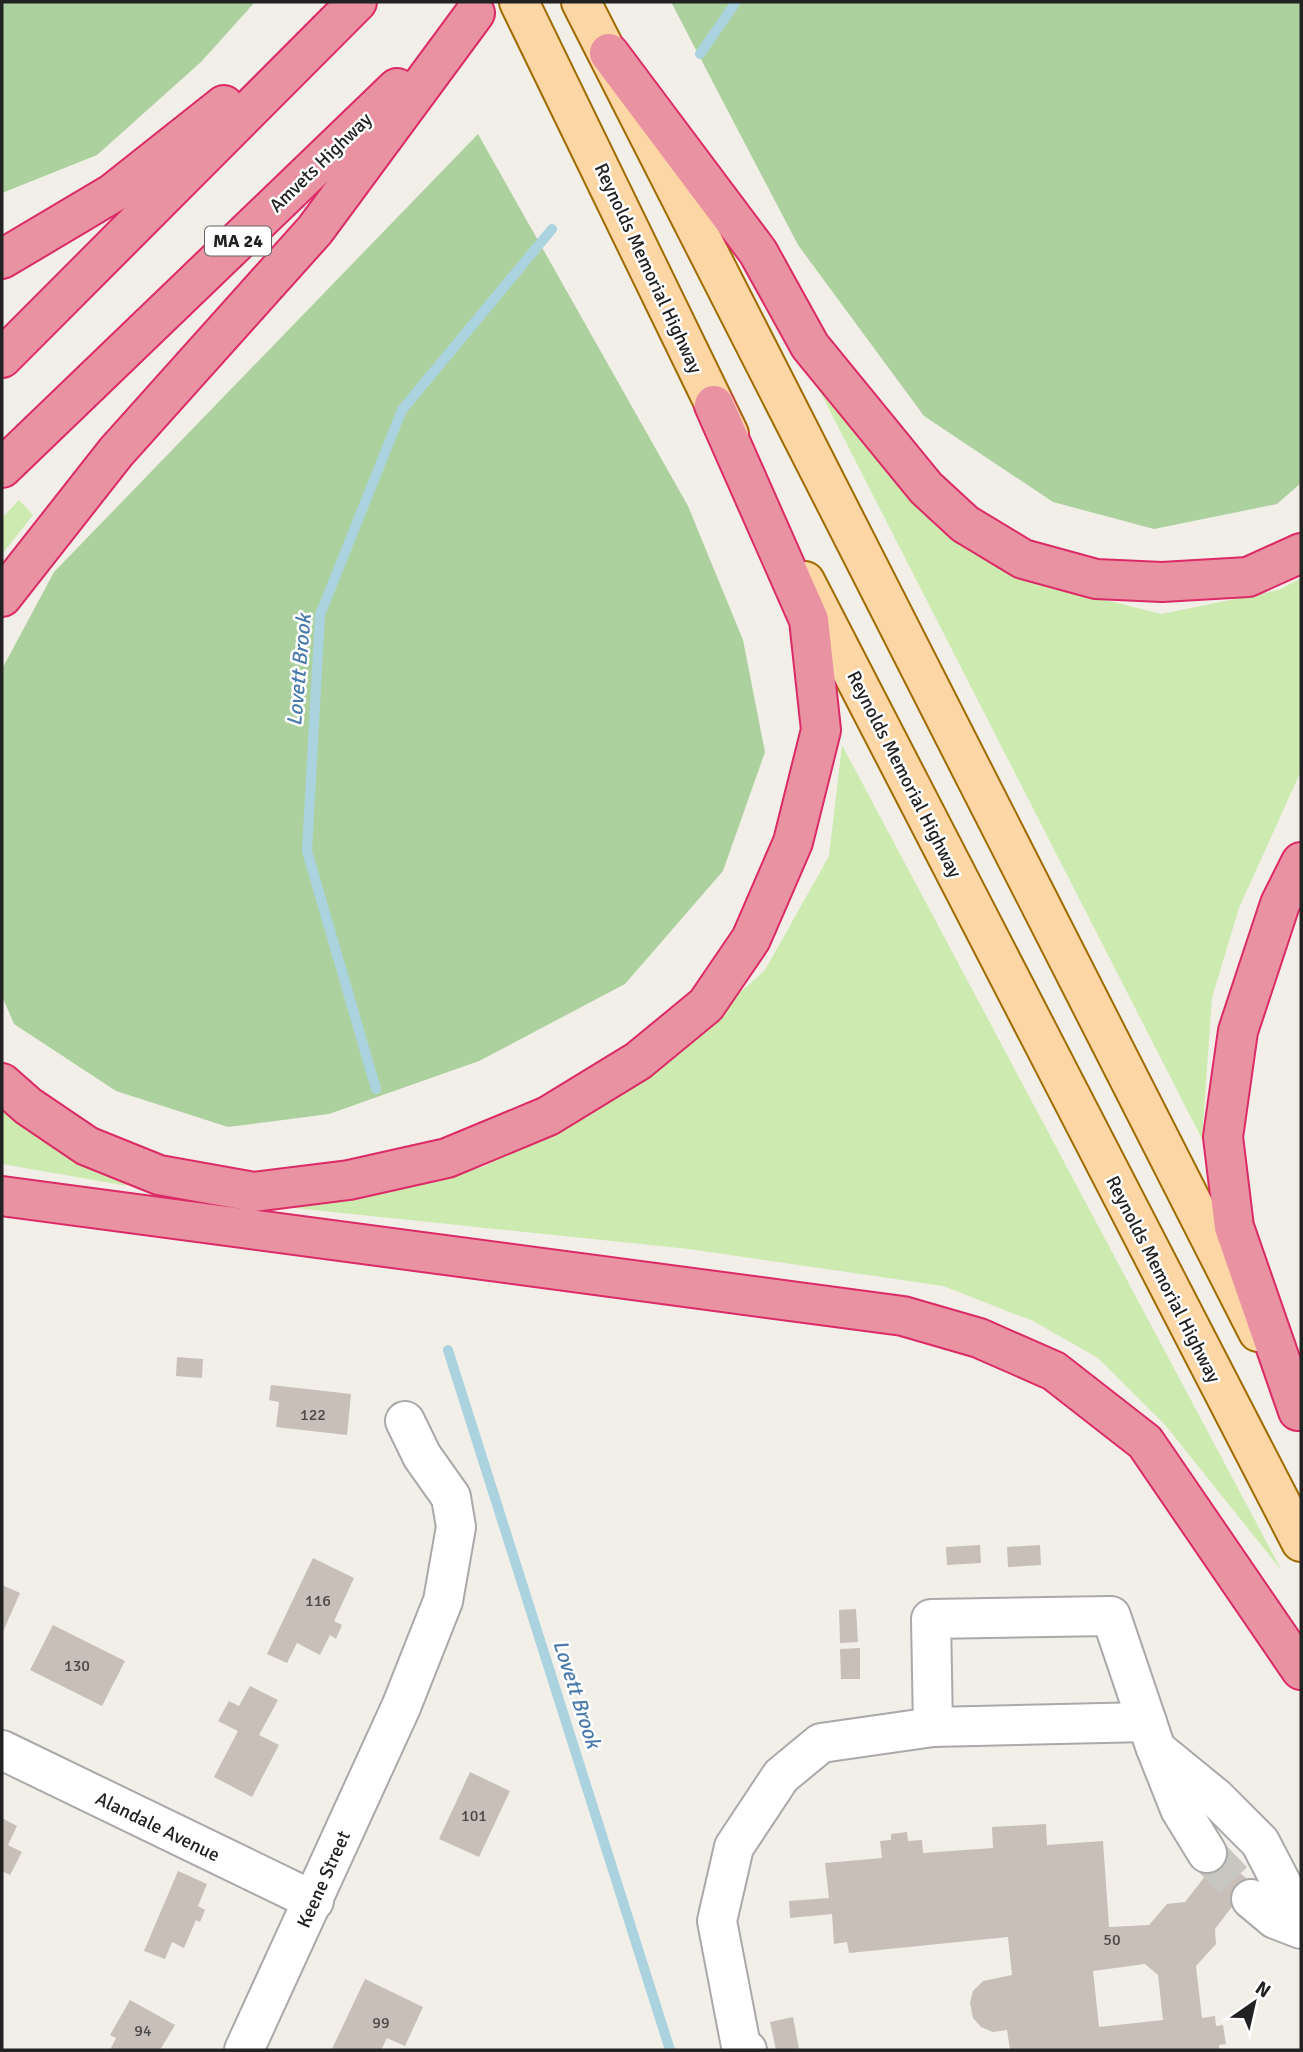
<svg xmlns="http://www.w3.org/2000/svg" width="1303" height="2052" viewBox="0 0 1303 2052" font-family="Signika,sans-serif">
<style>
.grass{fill:#cdebb0}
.forest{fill:#add19e}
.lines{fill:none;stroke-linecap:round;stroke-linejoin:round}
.stream{stroke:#aad3df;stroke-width:10}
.building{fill:#c7bfb8;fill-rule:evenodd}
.minor-tunnel{stroke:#c8c6c1;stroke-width:38;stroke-dasharray:38 19;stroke-linecap:butt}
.minor-casing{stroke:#a9a9a9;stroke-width:42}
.major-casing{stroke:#a06b00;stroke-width:42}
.highway-casing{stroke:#dc2a67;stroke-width:42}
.minor{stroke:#fff;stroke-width:38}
.major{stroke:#fcd6a4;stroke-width:38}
.highway{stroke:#e892a2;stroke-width:38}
.labels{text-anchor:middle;stroke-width:5;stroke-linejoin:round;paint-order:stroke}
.number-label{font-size:16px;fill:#4b4948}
.shield{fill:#fff;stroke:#646464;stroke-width:2}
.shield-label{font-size:18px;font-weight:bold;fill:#222}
.street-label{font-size:19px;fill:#222;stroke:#fff}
.water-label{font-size:21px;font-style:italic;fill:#4a7aab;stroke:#fff}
</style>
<rect width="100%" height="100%" fill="#f2efe9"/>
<!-- grass -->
<g class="grass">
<path d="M809,370L934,523L1027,580L1161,614L1279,590L1301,578V771L1239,908L1212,998L1202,1139Z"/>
<path d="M19,500L33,515L2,554V518Z"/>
<path d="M842,745L1282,1571L1166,1426L1098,1358L1033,1321L943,1286L689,1249L275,1206L483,1167L643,1080L765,970L829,856Z"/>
<path d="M2,1108L36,1135L128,1186L2,1164Z"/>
</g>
<!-- forest -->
<g class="forest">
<path d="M2,2H255L201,62L97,155L2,193Z"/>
<path d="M671,2H1301V483L1277,504L1154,529L1053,502L924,416L798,245Z"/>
<path d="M478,134L688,506L743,640L765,752L723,871L625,984L479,1061L329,1114L228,1127L116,1091L14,1024L2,996V669L54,572Z"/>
</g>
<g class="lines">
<!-- stream -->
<g class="stream">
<path d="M700,54L736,2"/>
<path d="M376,1089L307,851L320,615L402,410L552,229"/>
<path d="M448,1350L670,2050"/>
</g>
</g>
<!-- building -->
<g class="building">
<path d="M177,1357L203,1359L202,1378L176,1376Z"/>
<path d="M271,1385L351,1394L347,1435L276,1427L279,1402L269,1400Z"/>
<path d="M980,1545L981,1563L947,1565L946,1547Z"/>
<path d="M1040,1545L1041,1565L1008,1567L1007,1547Z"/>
<path d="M313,1558L354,1578L334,1621L342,1625L336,1639L330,1635L320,1655L297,1643L287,1663L267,1654Z"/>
<path d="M2,1585L20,1593L2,1634Z"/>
<path d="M856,1609L858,1642L840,1643L839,1610Z"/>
<path d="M53,1625L125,1661L102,1706L30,1670Z"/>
<path d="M860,1648V1679H841L840,1649Z"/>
<path d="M250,1686L278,1700L259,1735L279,1745L252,1797L214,1777L238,1731L218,1721L229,1701L239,1706Z"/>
<path d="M470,1772L510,1791L479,1857L439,1839Z"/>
<path d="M2,1818L17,1826L8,1845L22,1852L10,1875L2,1871Z"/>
<path d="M1046,1824L1047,1845L1103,1841L1109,1927L1149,1925L1167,1904L1185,1902L1220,1857L1251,1882L1215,1929L1216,1944L1196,1966L1202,2018L1215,2016L1216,2026L1223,2025L1226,2044L1219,2045V2050H1010L1007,2030L993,2032L981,2027L973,2018L970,2003L973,1991L983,1981L1012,1975L1008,1937L849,1953L847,1942L834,1944L832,1914L790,1918L789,1901L829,1898L825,1863L882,1858L880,1841L891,1840V1834L907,1832L908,1841L922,1840L923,1853L993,1848L992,1827ZM1145,1964L1158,1975L1163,2020L1099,2027L1093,1971Z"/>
<path d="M178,1871L207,1884L198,1906L205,1910L200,1922L196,1920L184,1948L172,1942L165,1959L144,1951Z"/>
<path d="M365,1979L423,2007L405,2046L387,2038L381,2050L332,2049Z"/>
<path d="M130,2000L175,2025L160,2050H110L116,2038L110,2035Z"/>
<path d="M793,2017L799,2049L776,2050L770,2022Z"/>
</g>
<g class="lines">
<!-- minor-tunnel -->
<path class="minor-tunnel" d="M1207,1853L1251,1899"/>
<!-- minor casing -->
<g class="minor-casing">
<g id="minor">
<path d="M933,1727L1147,1722"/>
<path d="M2,1750L314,1901"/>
<path d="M1157,1751L1180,1809L1207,1853"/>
<path d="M1251,1899L1275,1919L1301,1929"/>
<path d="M244,2050L401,1707L443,1601L456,1527L451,1497L422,1456L405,1421"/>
<path d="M747,2050L741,2046L717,1921L734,1847L781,1776L821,1743L933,1727L931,1619L1111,1616L1156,1749L1216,1798L1260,1842L1301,1921"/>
</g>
</g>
<!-- major casing -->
<g class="major-casing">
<g id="major">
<path d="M519,2L729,434"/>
<path d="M581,2L1258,1332"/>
<path d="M805,581L1301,1542"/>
</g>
</g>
<!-- highway casing -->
<g class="highway-casing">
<g id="highway">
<path d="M609,53L758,252L810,346L926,488L965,524L1023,559L1096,579L1162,582L1248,577L1301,553"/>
<path d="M2,259L113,193L224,105"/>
<path d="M2,358L357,2"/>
<path d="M2,468L397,88"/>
<path d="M2,597L116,452L315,230L475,13"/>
<path d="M2,1083L28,1106L87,1146L159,1175L254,1192L349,1180L447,1158L548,1116L638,1061L706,1005L751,939L793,842L821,730L809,620L714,405"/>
<path d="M2,1196L903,1316L979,1338L1054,1371L1145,1442L1301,1670"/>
<path d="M1298,1411L1234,1227L1223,1137L1238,1031L1280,904L1301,862"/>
</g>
</g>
<!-- minor -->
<use href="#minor" class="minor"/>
<!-- major -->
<use href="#major" class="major"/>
<!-- highway -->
<use href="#highway" class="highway"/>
</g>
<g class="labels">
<!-- number labels -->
<g class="number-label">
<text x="313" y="1420">122</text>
<text x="318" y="1606">116</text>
<text x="77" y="1671">130</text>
<text x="474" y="1821">101</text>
<text x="1112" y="1945">50</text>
<text x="381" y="2028">99</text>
<text x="143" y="2036">94</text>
</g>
<!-- shield labels -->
<rect class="shield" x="205" y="226.5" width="66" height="29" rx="5"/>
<g class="shield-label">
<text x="238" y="247">MA 24</text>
</g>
<!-- street labels -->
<g class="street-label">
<text transform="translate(320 162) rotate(-44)" y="7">Amvets Highway</text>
<text transform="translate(649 268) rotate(65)" y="7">Reynolds Memorial Highway</text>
<text transform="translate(905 774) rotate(63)" y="7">Reynolds Memorial Highway</text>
<text transform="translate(1164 1279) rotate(63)" y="7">Reynolds Memorial Highway</text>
<text transform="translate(158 1826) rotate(26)" y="7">Alandale Avenue</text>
<text transform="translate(323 1879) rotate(-66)" y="7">Keene Street</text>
</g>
<!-- water labels -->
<g class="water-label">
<text transform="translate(299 670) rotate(-85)" y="7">Lovett Brook</text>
<text transform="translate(577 1694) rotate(72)" y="7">Lovett Brook</text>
</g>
</g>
<!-- border -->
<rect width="1303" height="2052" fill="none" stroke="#222222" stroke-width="7"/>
<!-- north arrow -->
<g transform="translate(1254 2003) rotate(34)" stroke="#ffffff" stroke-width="5" paint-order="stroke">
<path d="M0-5L12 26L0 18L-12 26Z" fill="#222222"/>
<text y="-10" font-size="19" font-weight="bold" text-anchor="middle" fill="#222222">N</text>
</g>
</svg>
